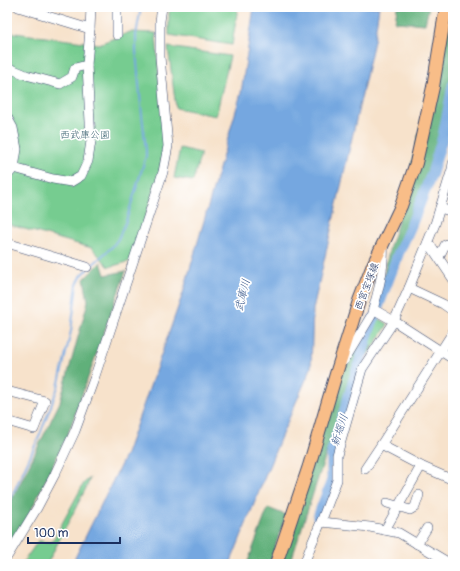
<svg xmlns="http://www.w3.org/2000/svg" width="460" height="571" viewBox="0 0 460 571" font-family="Pangolin,'Klee One',sans-serif">
<style>
.green{fill:#76cc90;stroke:#487e77}
.forest{fill:#60b07a;stroke:#3e706c}
.water{fill:#75a7e0;stroke:#486b9f}
.lines{fill:none;stroke-linecap:round;stroke-linejoin:round}
.stream{stroke:#75a7e0;stroke-width:2}
.river{stroke:#75a7e0;stroke-width:11}
.minor-casing{stroke:#3c4a6e;stroke-width:10}
.major-casing{stroke:#3c4a6e;stroke-width:14}
.minor{stroke:#fff;stroke-width:9}
.major{stroke:#f8bd88;stroke-width:12}
.labels{text-anchor:middle;stroke-width:3.5;stroke-linejoin:round;paint-order:stroke}
.park-label{font-size:10px;fill:#365e6d;stroke:#fff}
.street-label{font-size:10px;fill:#1b2f5e;stroke:#fff}
.water-label{font-size:11px;font-style:italic;fill:#3a598c;stroke:#fff}
</style>
<rect width="100%" height="100%" fill="#fff"/>
<filter id="ink" filterUnits="userSpaceOnUse"><feTurbulence type="fractalNoise" baseFrequency=".025" numOctaves="2"/><feDisplacementMap in="SourceGraphic" scale="8" xChannelSelector="R" yChannelSelector="G"/><feConvolveMatrix kernelMatrix="1 2 1 2 8 2 1 2 1" color-interpolation-filters="sRGB"/></filter>
<filter id="wash" filterUnits="userSpaceOnUse"><feTurbulence type="fractalNoise" baseFrequency=".012" numOctaves="4" result="noise"/><feDisplacementMap in="SourceGraphic" scale="16" xChannelSelector="R" yChannelSelector="G"/><feGaussianBlur stdDeviation="0.9" result="paint"/><feColorMatrix in="noise" values="0 0 0 0 0 0 0 0 0 0 0 0 0 0 0 0 0 1.4 0 .05"/><feComposite in="paint" operator="in"/></filter>
<g filter="url(#wash)">
<rect width="100%" height="100%" fill="#f7e2cb"/>
<!-- green -->
<g class="green">
<path d="M171,7H238L232,45L169,35V13Z"/>
<path d="M7,32L99,44L130,32L156,33L164,142L160,172L131,261L109,267L92,248L7,224Z"/>
<path d="M168,47L230,56L216,116L176,108Z"/>
<path d="M180,148L201,153L193,181L174,178Z"/>
<path d="M377,317L388,324L373,348L367,345Z"/>
<path d="M90,478L87,486L47,564H22L38,541L52,542L84,483Z"/>
</g>
<!-- forest -->
<g class="forest">
<path d="M397,7H429L425,24L395,22Z"/>
<path d="M449,7H453V66L439,139L428,176L386,284L382,283L390,246L397,225Z"/>
<path d="M101,262L105,275L126,271L68,434L24,525L7,553V510L60,402L88,301L84,279Z"/>
<path d="M366,330L368,331L364,343L373,348L352,375L290,564H280L340,375Z"/>
<path d="M268,508L286,515L269,564H247Z"/>
</g>
<!-- water -->
<path class="water" d="M254,7H379L374,41L313,309L311,368L280,439L230,564H72L126,454L183,293L241,93Z"/>
<g class="lines">
<!-- stream -->
<g class="stream">
<path d="M90,267L112,247L118,239L126,221L146,156V150L141,106L136,51V35L141,7"/>
<path d="M7,503L15,489L39,437L58,387L63,366L71,331L77,284L81,276L87,270"/>
</g>
<!-- river -->
<g class="river">
<path d="M378,307L399,252L410,228L432,173L443,136L450,101L453,85"/>
<path d="M318,517L332,480V451L369,331L374,318"/>
</g>
</g>
</g>
<g filter="url(#ink)">
<g class="lines">
<!-- minor casing -->
<g class="minor-casing">
<g id="minor">
<path d="M18,7L90,29"/>
<path d="M117,35V7"/>
<path d="M7,67L26,75L60,84L72,77L75,68L87,65"/>
<path d="M7,117L13,128L17,149L14,168L7,176"/>
<path d="M14,168L53,179L71,182L81,176L88,161L91,141L87,65L90,29L91,7"/>
<path d="M440,208L453,212"/>
<path d="M428,242L453,279"/>
<path d="M7,243L87,267"/>
<path d="M439,257L445,245L450,243L453,245"/>
<path d="M409,288L443,304L453,311"/>
<path d="M373,309L394,321L453,359"/>
<path d="M344,361L371,316C378,293 385,268 383,244"/>
<path d="M7,391L45,401L34,429L7,421"/>
<path d="M381,445L453,332"/>
<path d="M365,469L381,445L421,466L453,480"/>
<path d="M387,503L410,510L415,507L419,495"/>
<path d="M321,522L370,527L399,533L451,564"/>
<path d="M385,530L421,466"/>
<path d="M417,544L427,528"/>
<path d="M7,557L37,508L55,474L75,431L94,379L163,172L168,146L160,57V21L162,7"/>
<path d="M304,564L312,543L321,522L337,480V455L362,369L394,321L409,288L435,224L452,169L453,163"/>
</g>
</g>
<!-- major casing -->
<g class="major-casing">
<path id="major" d="M276,564L309,466L336,374L359,301L373,265L401,206L416,163L433,87L446,7"/>
</g>
<!-- minor -->
<use href="#minor" class="minor"/>
<!-- major -->
<use href="#major" class="major"/>
</g>
</g>
<g class="labels">
<!-- park labels -->
<g class="park-label">
<text x="85" y="138">西武庫公園</text>
</g>
<!-- street labels -->
<g class="street-label">
<text transform="translate(366 286) rotate(-69)" y="4">西宮宝塚線</text>
</g>
<!-- water labels -->
<g class="water-label">
<text transform="translate(242 295) rotate(-76)" y="4">武庫川</text>
<text transform="translate(339 430) rotate(-72)" y="4">新堀川</text>
</g>
</g>
<!-- margin -->
<rect width="460" height="571" fill="none" stroke="#fff" stroke-width="24"/>
<!-- scale -->
<path d="M28 537v6h92v-6" fill="none" stroke="#1b2f5e" stroke-width="2"/>
<text x="34" y="537" font-size="12" fill="#1b2f5e" stroke="#ffffff" stroke-width="3" paint-order="stroke">100 m</text>
</svg>
